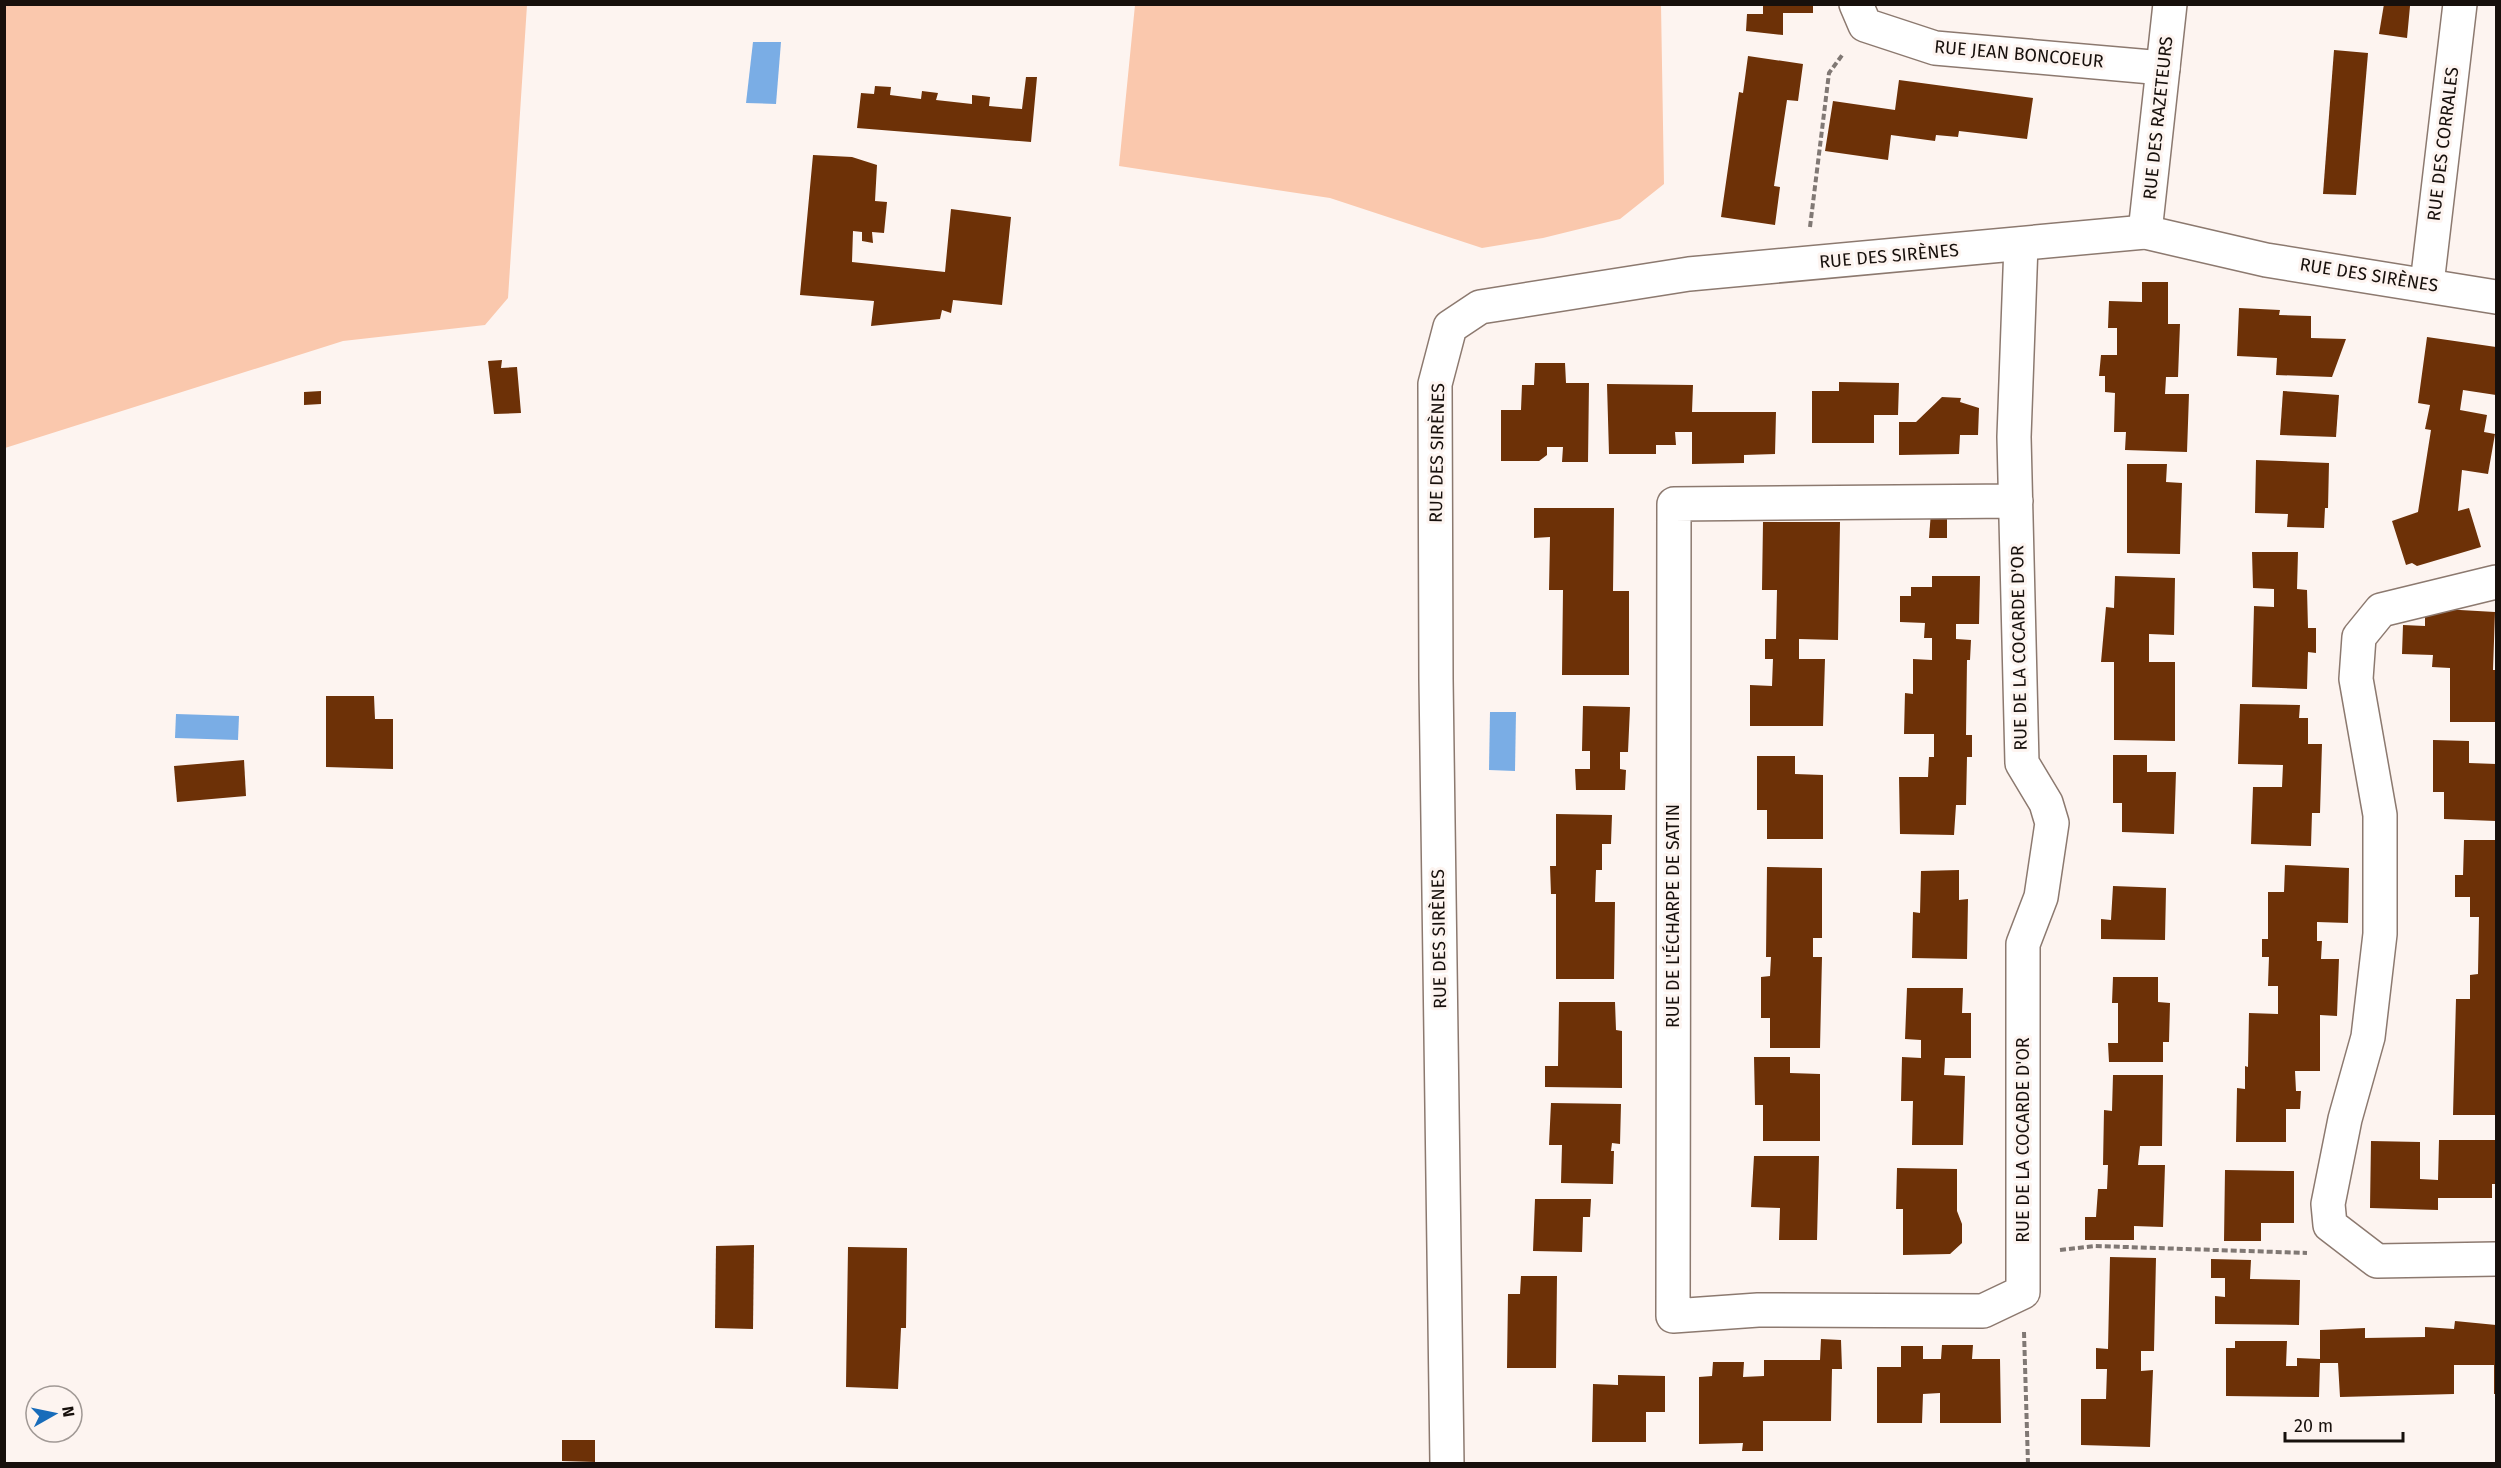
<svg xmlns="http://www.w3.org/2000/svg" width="2501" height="1468" viewBox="0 0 2501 1468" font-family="'Fira Sans',sans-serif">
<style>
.green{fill:#fac8ad}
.water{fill:#7aade5}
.building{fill:#6d3107}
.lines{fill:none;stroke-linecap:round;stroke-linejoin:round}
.minor-casing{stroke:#8c796f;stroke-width:36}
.path{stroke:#807874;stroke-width:4;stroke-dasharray:6 3;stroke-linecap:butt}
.minor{stroke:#fff;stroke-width:33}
.labels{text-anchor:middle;stroke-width:6;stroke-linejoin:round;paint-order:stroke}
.street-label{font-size:18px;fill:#17100c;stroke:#fdf4f0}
</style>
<rect width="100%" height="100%" fill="#fdf4f0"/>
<!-- green -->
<g class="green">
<path d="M5,4L527,5L508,298L485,325L343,341L5,448Z"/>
<path d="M1135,5H1661L1664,184L1620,219L1543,238L1482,248L1330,198L1119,166Z"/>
</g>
<!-- water -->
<g class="water">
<path d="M753,42H781L776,104L746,103Z"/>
<path d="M1490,712H1516L1515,771L1489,770Z"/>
<path d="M176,714L239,716L238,740L175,738Z"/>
</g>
<!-- building -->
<g class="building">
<path d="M1763,4H1813V13H1783V35L1746,31L1747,14H1763Z"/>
<path d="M2384,4L2410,6L2407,38L2379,34Z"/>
<path d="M2334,50L2368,53L2356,195L2323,194Z"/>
<path d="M1748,56L1803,64L1798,101L1787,100L1774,186L1780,187L1775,225L1721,217L1739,92L1743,93Z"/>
<path d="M1026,77H1037L1031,142L857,128L861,93L874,94L875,86L891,87L890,95L921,99L922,91L938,93L936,100L972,104V95L990,97L989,106L1022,109Z"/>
<path d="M1899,80L2033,98L2027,139L1959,131L1958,137L1936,135L1935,141L1891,135L1888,160L1825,151L1833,101L1895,110Z"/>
<path d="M813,155L852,157L877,165L875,201L887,202L884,233L872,232L873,243L862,241V232L853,231L852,262L945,272L951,209L1011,217L1002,305L953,300L951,313L942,310L940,319L871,326L874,301L800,295Z"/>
<path d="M2142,282H2168V324H2180L2178,377H2166L2165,394H2189L2187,452L2125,450L2126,432H2114L2115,393L2105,392V376H2099L2101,355H2117V328H2108L2109,301L2142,302Z"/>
<path d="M2239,308L2280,310L2279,315L2311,316V338L2346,339L2332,377L2276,375L2277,358L2237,356Z"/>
<path d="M2427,337L2496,347V395L2463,390L2460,410L2487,415L2484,432L2495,434L2488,474L2462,470L2458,511L2469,508L2481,547L2417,566L2412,563L2406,565L2392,521L2418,512L2431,430L2425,429L2430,405L2418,403Z"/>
<path d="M502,360L501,368L517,367L521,413L494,414L488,361Z"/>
<path d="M1535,363H1565L1566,383H1589L1588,462H1562L1563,447H1547V455L1539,461H1501V410H1521L1522,385H1534Z"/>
<path d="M1839,382L1899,383L1898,415H1874V443H1812V391H1839Z"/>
<path d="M1607,384L1693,385L1692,412H1776L1775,454L1744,455V463L1692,464V432H1675L1676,445H1656V454H1609Z"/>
<path d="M321,391V404L304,405V392Z"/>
<path d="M2283,391L2339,395L2336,437L2280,435Z"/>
<path d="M1942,397L1961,398L1960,402L1979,408L1978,435H1960L1959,454L1899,455V422H1916Z"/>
<path d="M2256,460L2329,463L2328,508H2325L2324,528L2287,527L2288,514L2255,513Z"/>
<path d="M2127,464H2167L2166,482L2182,483L2180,554L2127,553Z"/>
<path d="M1534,508H1614L1613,591H1629V675H1562L1563,590H1549L1550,537L1534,538Z"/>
<path d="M1931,512L1947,513V538H1929Z"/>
<path d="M1763,522H1840L1838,640L1799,639V659H1825L1823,726H1750V685L1772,686L1773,659H1765V639H1776L1777,590H1762Z"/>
<path d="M2252,552H2298L2297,589L2307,590L2308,628H2316V653L2308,652L2307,689L2252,687L2254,606L2274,607V589L2253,588Z"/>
<path d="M1932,576H1980L1979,624H1956V639L1971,640L1970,660H1967L1966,735H1972V757H1967L1966,805H1956L1954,835L1900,834L1899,777H1928L1929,757H1934V734H1904L1905,693L1913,694V659L1932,660V638H1924L1925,623L1900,622V596H1911V587H1932Z"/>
<path d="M2115,576L2175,578L2174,635L2149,634V662H2175V741L2114,740V662H2101L2106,607L2114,608Z"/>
<path d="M2425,608L2495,612L2493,670H2496V722H2450V668L2432,667L2433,655L2402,654L2403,625L2425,626Z"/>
<path d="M326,696H374L375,719H393V769L326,767Z"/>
<path d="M2240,704L2300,705L2299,718H2308V744H2322L2320,813H2312L2311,846L2251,844L2253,787H2282L2283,765L2238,764Z"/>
<path d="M1583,706L1630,707L1628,752H1620V769L1626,770L1625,790H1576L1575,769H1590V751H1582Z"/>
<path d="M2433,740L2469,741V763L2496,764V821L2444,819V792H2433Z"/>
<path d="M2113,755H2147V772H2176L2174,834L2122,832V803H2113Z"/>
<path d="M1757,756H1795V774L1823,775V839H1767V810H1757Z"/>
<path d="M244,760L246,796L177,802L174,766Z"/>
<path d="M1556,814L1612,815L1611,844H1602V870H1596L1595,902H1615L1614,979H1556V894H1551L1550,866H1556Z"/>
<path d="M2464,840H2496V1115H2453L2456,999H2470V975L2478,974L2479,917H2470V897H2455V875H2463Z"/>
<path d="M2285,865L2349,868L2348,923L2317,922V941H2322L2321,959H2339L2337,1016L2320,1015V1071H2295L2296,1091H2301L2300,1109H2286V1142H2236L2237,1088L2245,1089V1066L2248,1067L2249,1013L2278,1014V986H2268L2269,957H2262V939H2268V892H2284Z"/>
<path d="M1767,867L1822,868V938H1813V957H1822L1820,1048H1770V1018H1761V977L1770,976L1771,957H1766Z"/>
<path d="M1959,870V900L1968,899L1967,959L1912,958L1913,912L1920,913L1921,871Z"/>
<path d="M2113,886L2166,888L2165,940L2101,939V919L2111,920Z"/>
<path d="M2113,977H2158V1002L2170,1003L2169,1042H2163V1062H2109L2108,1043H2118V1003H2112Z"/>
<path d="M1907,988H1963L1962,1013H1971V1058H1945L1944,1075L1965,1076L1963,1145H1912L1913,1101H1901L1902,1057L1921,1058V1040L1905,1039Z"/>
<path d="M1559,1002H1615L1616,1030L1622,1031V1088L1545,1087V1066H1558Z"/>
<path d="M1754,1057H1790V1073L1820,1074V1141H1763V1105H1755Z"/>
<path d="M2113,1075H2163L2162,1146H2140L2138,1165H2165L2163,1227L2134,1226V1240H2085V1217H2096L2098,1189H2107L2108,1165H2103L2104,1110L2112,1111Z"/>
<path d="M1551,1103L1621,1104L1620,1144L1612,1143L1611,1151H1614L1613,1184L1561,1183L1562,1145H1549Z"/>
<path d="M2439,1140H2496V1184H2492V1198H2438V1210L2370,1208L2371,1141L2420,1142V1179L2438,1180Z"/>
<path d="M1754,1156H1819L1817,1240H1779L1780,1208L1751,1207Z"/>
<path d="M1897,1168L1957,1169V1211L1962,1224V1243L1950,1254L1903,1255V1209H1896Z"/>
<path d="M2225,1170L2294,1171V1223H2261V1241H2224Z"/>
<path d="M1535,1199H1591L1590,1217H1583L1582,1252L1533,1251Z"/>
<path d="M754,1245L753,1329L715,1328L716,1246Z"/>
<path d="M848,1247L907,1248L906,1328H901L898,1389L846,1387Z"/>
<path d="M2110,1257L2156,1258L2154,1351H2141V1371L2153,1370L2150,1447L2081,1445V1399H2106L2107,1369H2096V1348L2108,1349Z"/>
<path d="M2211,1259L2251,1260L2250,1279L2300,1280L2299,1325L2215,1324V1296L2225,1297V1278H2211Z"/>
<path d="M1521,1276H1557L1556,1368H1507L1508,1294H1520Z"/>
<path d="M2455,1321L2496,1325V1394H2494V1365H2454V1394L2340,1397L2338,1363H2320L2319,1397L2226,1396V1348H2235V1341H2287L2286,1366H2297V1358L2320,1359V1330L2365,1328V1338L2425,1337V1327L2454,1329Z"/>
<path d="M1821,1339L1841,1340L1842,1369H1832L1831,1421H1763V1451H1742L1743,1443L1699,1444V1377L1712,1376L1713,1362H1744L1743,1377L1764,1376V1360H1820Z"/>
<path d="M1942,1345H1973L1972,1359H2000L2001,1423H1940V1393L1923,1394L1922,1423H1877V1367H1901V1346H1923V1359H1941Z"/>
<path d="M1618,1375L1665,1376V1412H1646V1442H1592L1593,1384L1618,1385Z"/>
<path d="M562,1440H595V1462L562,1461Z"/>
</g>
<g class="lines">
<!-- minor casing -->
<g class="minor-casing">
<g id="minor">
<path d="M1856,4L1865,25L1935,48L2163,68"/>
<path d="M2145,232L2170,4"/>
<path d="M2427,284L2460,4"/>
<path d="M2016,501L1674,504L1673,1316L1758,1310L1983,1311L2023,1292V944L2041,897L2052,823L2046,803L2022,763L2014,437L2021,244"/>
<path d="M2496,582L2381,610L2359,637L2356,679L2380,815V934L2368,1037L2345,1119L2328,1204L2330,1225L2377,1261L2496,1259"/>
<path d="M1447,1464L1436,679L1435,384L1450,327L1480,307L1689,274L2145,232L2266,260L2496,297"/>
</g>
</g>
<!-- path -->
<g class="path">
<path d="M1810,227L1829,73L1843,54"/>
<path d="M2060,1250L2095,1246L2307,1253"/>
<path d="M2024,1332L2028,1464"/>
</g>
<!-- minor -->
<use href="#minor" class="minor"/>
</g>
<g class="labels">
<!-- street labels -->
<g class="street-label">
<text transform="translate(2019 54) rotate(5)" y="6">RUE JEAN BONCOEUR</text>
<text transform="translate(2158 118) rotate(-84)" y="6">RUE DES RAZETEURS</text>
<text transform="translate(2443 144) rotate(-83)" y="6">RUE DES CORRALES</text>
<text transform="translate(1889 256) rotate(-5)" y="6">RUE DES SIRÈNES</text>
<text transform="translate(2369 275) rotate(9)" y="6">RUE DES SIRÈNES</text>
<text transform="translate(1437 453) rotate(-89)" y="6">RUE DES SIRÈNES</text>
<text transform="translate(2019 648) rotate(-91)" y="6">RUE DE LA COCARDE D'OR</text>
<text transform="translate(1673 916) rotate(-90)" y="6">RUE DE L'ÉCHARPE DE SATIN</text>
<text transform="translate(1439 939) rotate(-91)" y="6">RUE DES SIRÈNES</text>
<text transform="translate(2023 1140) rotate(-90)" y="6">RUE DE LA COCARDE D'OR</text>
</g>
</g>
<!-- border -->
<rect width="2501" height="1468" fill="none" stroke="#17100c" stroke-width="12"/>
<!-- north arrow -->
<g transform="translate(54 1414) rotate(81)"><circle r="28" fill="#fdf4f0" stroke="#a19995" stroke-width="1.5"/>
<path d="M0-4.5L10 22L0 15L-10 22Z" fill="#186cba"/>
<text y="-9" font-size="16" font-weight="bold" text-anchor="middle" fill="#17100c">N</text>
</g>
<!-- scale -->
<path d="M2285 1432v9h118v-9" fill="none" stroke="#17100c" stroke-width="3"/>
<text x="2294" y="1432" font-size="18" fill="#17100c" stroke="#fdf4f0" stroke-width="4.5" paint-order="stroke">20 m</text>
</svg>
